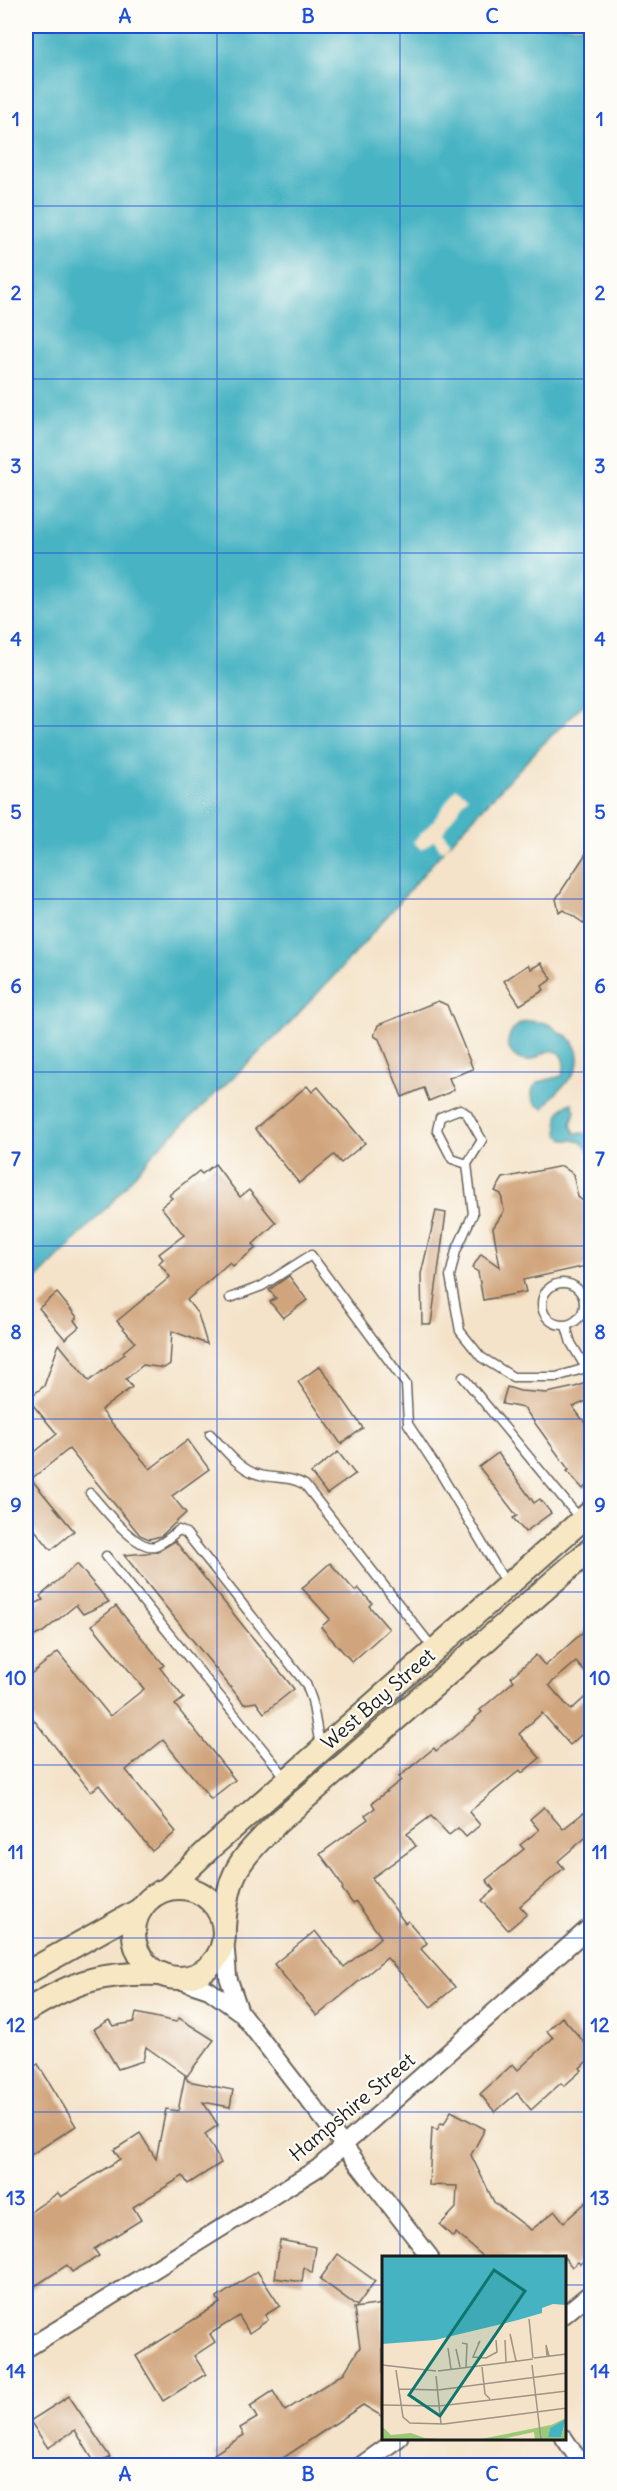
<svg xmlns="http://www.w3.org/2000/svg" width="617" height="2491" viewBox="0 0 617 2491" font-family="Delius,sans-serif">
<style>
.water{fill:#46b3c3;stroke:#316870;stroke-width:1.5}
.pier{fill:#f4e3c9}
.building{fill:#d0a47c}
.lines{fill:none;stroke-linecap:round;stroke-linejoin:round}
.service-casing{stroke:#686259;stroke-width:11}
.minor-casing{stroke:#686259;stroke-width:20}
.secondary-casing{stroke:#686259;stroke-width:26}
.service{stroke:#fff;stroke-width:8}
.minor{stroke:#fff;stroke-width:16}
.secondary{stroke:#f7e8c3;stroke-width:22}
.grid{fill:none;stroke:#1d4ed8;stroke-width:1.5;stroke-opacity:0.55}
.labels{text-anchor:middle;stroke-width:4.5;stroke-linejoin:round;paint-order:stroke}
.street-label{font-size:20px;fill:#1c1c1c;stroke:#fdfcf7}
.inset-road{fill:none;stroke:#9e9384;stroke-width:1.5}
.view{fill:#0f766e;fill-opacity:0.15;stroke:#0f766e;stroke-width:3}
.inset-edge{fill:none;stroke:#1c1c1c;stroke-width:3}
.neatline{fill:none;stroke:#1d4ed8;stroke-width:2}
.grid-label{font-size:20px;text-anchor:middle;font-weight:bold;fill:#1d4ed8}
</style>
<rect width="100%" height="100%" fill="#fdfcf7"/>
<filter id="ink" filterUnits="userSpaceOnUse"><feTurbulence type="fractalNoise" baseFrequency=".0167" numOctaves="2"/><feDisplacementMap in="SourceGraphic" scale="12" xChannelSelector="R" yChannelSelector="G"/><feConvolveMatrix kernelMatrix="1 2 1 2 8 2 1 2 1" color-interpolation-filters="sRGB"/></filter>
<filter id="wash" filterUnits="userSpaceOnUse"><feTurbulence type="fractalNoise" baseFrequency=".008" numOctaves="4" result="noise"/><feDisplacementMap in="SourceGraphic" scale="24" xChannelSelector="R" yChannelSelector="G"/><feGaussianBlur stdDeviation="1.35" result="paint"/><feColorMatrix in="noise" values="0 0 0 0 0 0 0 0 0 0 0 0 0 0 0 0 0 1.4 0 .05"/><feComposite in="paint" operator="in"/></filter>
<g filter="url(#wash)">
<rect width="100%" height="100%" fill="#f4e3c9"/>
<!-- water -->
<g class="water">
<path d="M26,26H591V697L539,748L450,843L358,950L283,1030L155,1151L112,1202L26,1290Z"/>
<path d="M528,1021C535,1022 543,1021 550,1025C557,1029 558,1034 568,1036C596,1069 560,1083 544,1108C534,1105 530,1098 533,1088L539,1082L562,1076C566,1067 564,1049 550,1051C539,1053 532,1065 519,1059C499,1048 509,1025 528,1021Z"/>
<path d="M572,1103L575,1111L571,1125L575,1133H585L591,1136V1155C584,1143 581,1139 566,1140L559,1135C556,1121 556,1108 572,1103Z"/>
</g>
<!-- pier -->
<path class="pier" d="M456,788L468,796L443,832L450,843L442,852L434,840L422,850L413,842L434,820Z"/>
<g id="blocks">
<!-- building -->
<g class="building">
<path d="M591,846V928L564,910L559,912L556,899Z"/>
<path d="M541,963L552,979L542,986L544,990L520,1005L504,981L528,965L531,969Z"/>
<path d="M438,1001L447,1005L473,1069L449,1078L454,1090L448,1093L429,1101L424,1088L402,1097L379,1039L374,1036L378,1025Z"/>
<path d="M307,1086L312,1092L318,1087L365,1143L341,1163L334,1155L299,1183L255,1129Z"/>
<path d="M215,1164L240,1197L249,1190L276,1223L253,1244L256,1248L233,1266L230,1262L187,1300L198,1314L207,1344L172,1331L170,1364L164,1368L143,1365L126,1379L132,1387L101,1410L150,1469L188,1440L209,1469L172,1496L186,1513L161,1536L149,1539L140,1535L69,1449L31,1479L74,1531L51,1550L26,1519V1459L57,1434L28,1399L44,1386L59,1344L89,1381L125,1354L123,1352L135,1342L117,1321L170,1277L159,1263L163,1259L159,1254L184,1235L161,1207L172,1198L169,1195L199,1171L202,1174Z"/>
<path d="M562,1166L573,1174L578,1197L591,1207V1265L523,1280L526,1292L483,1300L478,1272L472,1268L481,1254L500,1267L493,1228L504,1211L501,1194L495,1191L503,1178Z"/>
<path d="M436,1211L446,1213L431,1324H422L421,1274Z"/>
<path d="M289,1276L307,1300L283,1318L270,1302L276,1298L269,1290Z"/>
<path d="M57,1293L77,1317L74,1320L79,1327L65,1339L39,1308Z"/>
<path d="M320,1366L363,1428L341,1444L298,1382Z"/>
<path d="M591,1381V1399L573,1407L591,1431V1481L583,1489L567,1471L569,1470L524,1408L502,1404L507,1387L520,1391L547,1393L575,1387Z"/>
<path d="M338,1452L355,1474L327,1494L311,1473Z"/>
<path d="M498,1453L534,1503L540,1499L551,1513L525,1532L513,1518L517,1516L479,1467Z"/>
<path d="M175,1541L294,1689L264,1713L256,1702L244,1704L124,1555L157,1552Z"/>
<path d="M330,1563L355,1591L358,1588L372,1603L369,1606L389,1629L352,1662L321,1627L330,1619L302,1588Z"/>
<path d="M77,1564L109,1602L83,1614L76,1605L43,1632L26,1640V1608L43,1600L40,1596Z"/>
<path d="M116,1606L164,1665L160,1668L184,1698L175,1705L235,1780L211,1799L163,1740L126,1770L176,1832L152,1851L99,1785L91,1792L26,1710V1678L58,1652L110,1716L144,1689L92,1625Z"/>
<path d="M591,1625V1679L576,1662L549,1685L571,1710L591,1692V1726L570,1745L542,1713L519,1734L540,1758L522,1773L520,1770L469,1812L480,1825L466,1837L458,1828L449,1835L431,1816L407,1834L416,1846L372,1878L405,1923L408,1921L427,1943L421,1949L455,1987L431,2007L387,1958L317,2016L274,1964L315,1931L344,1967L381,1937L356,1902L353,1904L342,1889L343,1888L334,1872L320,1854L368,1819L365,1815L375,1808L372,1803L401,1780L399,1777L434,1748L436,1751L476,1719L475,1718L482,1712L480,1710L514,1681L511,1677L536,1655L545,1666Z"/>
<path d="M544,1807L563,1829L591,1807V1833L558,1861L564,1868L520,1906L527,1914L508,1930L482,1900L494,1890L486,1880L524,1849L520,1845L539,1830L530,1819Z"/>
<path d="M136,2013L176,2022L179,2018L214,2040L187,2076L146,2047L143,2061L118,2069L94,2029L109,2020L113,2026L134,2022Z"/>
<path d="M562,2017L591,2050V2057L580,2068L582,2070L564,2086L561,2083L531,2110L517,2093L495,2112L480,2094L513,2064L518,2070L553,2038L547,2031Z"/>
<path d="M38,2064L76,2126L26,2158V2072Z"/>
<path d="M185,2076L188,2081L233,2090L230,2107L203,2102L218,2125L205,2134L221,2163L188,2184L183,2176L133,2207L141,2220L94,2249L99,2256L72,2272L67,2265L26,2292V2215L58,2193L61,2197L120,2159L114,2150L140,2133L156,2159L166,2109L178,2111Z"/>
<path d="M451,2111L485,2129L471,2155L494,2202L531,2230L555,2211L564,2222L591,2198V2255L580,2264L578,2262L572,2267L564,2257H484L456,2233L453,2237L440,2225L456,2208L457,2186L429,2185L432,2127L437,2130L441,2123L444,2124Z"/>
<path d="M280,2240L316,2247L312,2273L304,2267L302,2282L275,2278Z"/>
<path d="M338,2254L375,2281L357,2306L320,2279Z"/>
<path d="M257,2271L280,2306L265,2315L268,2320L249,2333L239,2316L210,2334L215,2342L194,2356L206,2374L163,2401L136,2356L220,2303L217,2298Z"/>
<path d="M383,2304V2417L363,2405L280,2460L284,2466H221L214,2454L244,2435L240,2428L257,2418L250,2406L273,2391L285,2411L344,2373L360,2347L354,2308Z"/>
<path d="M69,2396L110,2457L96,2465L75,2430L48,2448L30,2421Z"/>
</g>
</g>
</g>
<g filter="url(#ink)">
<use href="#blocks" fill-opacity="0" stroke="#686259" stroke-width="1.5"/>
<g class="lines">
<!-- service casing -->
<g class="service-casing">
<g id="service">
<path d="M467,1164L452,1159L437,1130L440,1117L460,1109L467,1114L482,1140L467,1164L473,1214L456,1251L450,1276L460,1331L481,1357L513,1377H556L586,1368L592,1364"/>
<circle cx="563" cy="1304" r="21"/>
<path d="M230,1298L262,1286L311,1255L406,1384L408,1424L439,1471L507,1585"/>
<path d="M566,1326L571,1343L586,1368"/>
<path d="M463,1377L581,1520"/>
<path d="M210,1434C224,1448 240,1471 260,1475C276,1479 290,1476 305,1485L433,1648"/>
<path d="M90,1493C102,1506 136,1551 155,1546C163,1544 172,1535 179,1530L186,1533L306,1684L312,1700L320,1746"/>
<path d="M106,1556L287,1779"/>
</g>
</g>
<!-- minor casing -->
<g class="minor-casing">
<g id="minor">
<path d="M225,1939L228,1977L239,2009"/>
<path d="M173,1978L209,1990L241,2013L430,2257"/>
<path d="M564,2315L592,2292"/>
<path d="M26,2349L318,2168L592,1925"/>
<path d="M564,2438L583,2466"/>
<path d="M360,2466L399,2438"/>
</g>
</g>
<!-- secondary casing -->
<g class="secondary-casing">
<g id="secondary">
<circle cx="179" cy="1933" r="45"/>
<path d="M167,1889L208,1850L592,1511"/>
<path d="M224,1927C228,1871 239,1861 277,1823L592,1548"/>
<path d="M26,1973L141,1909"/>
<path d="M26,2011C76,1980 103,1972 162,1974"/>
</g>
</g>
<!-- service -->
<use href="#service" class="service"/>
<!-- minor -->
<use href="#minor" class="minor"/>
<!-- secondary -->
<use href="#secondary" class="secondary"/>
</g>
</g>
<!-- grid -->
<path class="grid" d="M217,26V2466M400,26V2257M26,206H592M26,379H592M26,553H592M26,726H592M26,899H592M26,1072H592M26,1246H592M26,1419H592M26,1592H592M26,1765H592M26,1938H592M26,2112H592M26,2285H383M564,2285H592M400,2438V2466"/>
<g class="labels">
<!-- street labels -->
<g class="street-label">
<text transform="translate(378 1699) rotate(-41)" y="7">West Bay Street</text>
<text transform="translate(352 2107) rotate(-40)" y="7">Hampshire Street</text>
</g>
</g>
<!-- overview -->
<g transform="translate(382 2256)">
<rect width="184" height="184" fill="#f4e3c9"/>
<path d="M184,154V164L168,172L166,181H179L184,165V184H153L152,176L116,184H94L169,169L184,162ZM0,170L9,179L29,177L43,182L76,184H0Z" fill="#9bc977"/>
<path d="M0,0H184V49L171,48L160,52V57L136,64L53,84L0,88ZM184,163L179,181H166L168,172Z" fill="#46b3c3"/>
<path class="inset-road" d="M147,63L151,102M123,84L124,106M130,86L128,78L134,105M80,87L85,88L84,111M96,88L98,85L91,101L104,102L115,96L114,84M66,92L69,113M74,93L78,111M165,100L164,89L167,100M152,102L185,98M0,109L54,115M150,109L159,184M100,111L103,138L108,143M14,114L21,161L28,167L62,168L185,152M56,115L151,103M54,120L59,168M17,133L56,134L185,117M0,149L57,150L185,135"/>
<path class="view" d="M112,14L143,35L58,160L27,139Z"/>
<rect width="184" height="184" class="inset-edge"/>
</g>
<!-- margin -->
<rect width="617" height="2491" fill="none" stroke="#fdfcf7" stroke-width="66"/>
<rect x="33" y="33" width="551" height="2425" class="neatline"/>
<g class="grid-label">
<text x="125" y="23">A</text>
<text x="308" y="23">B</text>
<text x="492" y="23">C</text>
<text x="16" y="126">1</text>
<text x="600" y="126">1</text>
<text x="16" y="300">2</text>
<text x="600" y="300">2</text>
<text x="16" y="473">3</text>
<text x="600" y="473">3</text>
<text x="16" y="646">4</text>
<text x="600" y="646">4</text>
<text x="16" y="819">5</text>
<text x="600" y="819">5</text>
<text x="16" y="993">6</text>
<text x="600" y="993">6</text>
<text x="16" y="1166">7</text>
<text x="600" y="1166">7</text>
<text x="16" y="1339">8</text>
<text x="600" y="1339">8</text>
<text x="16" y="1512">9</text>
<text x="600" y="1512">9</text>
<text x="16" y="1685">10</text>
<text x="600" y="1685">10</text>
<text x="16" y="1859">11</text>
<text x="600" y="1859">11</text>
<text x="16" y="2032">12</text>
<text x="600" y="2032">12</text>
<text x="16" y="2205">13</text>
<text x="600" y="2205">13</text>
<text x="16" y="2378">14</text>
<text x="600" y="2378">14</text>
<text x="125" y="2481">A</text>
<text x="308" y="2481">B</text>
<text x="492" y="2481">C</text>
</g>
</svg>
